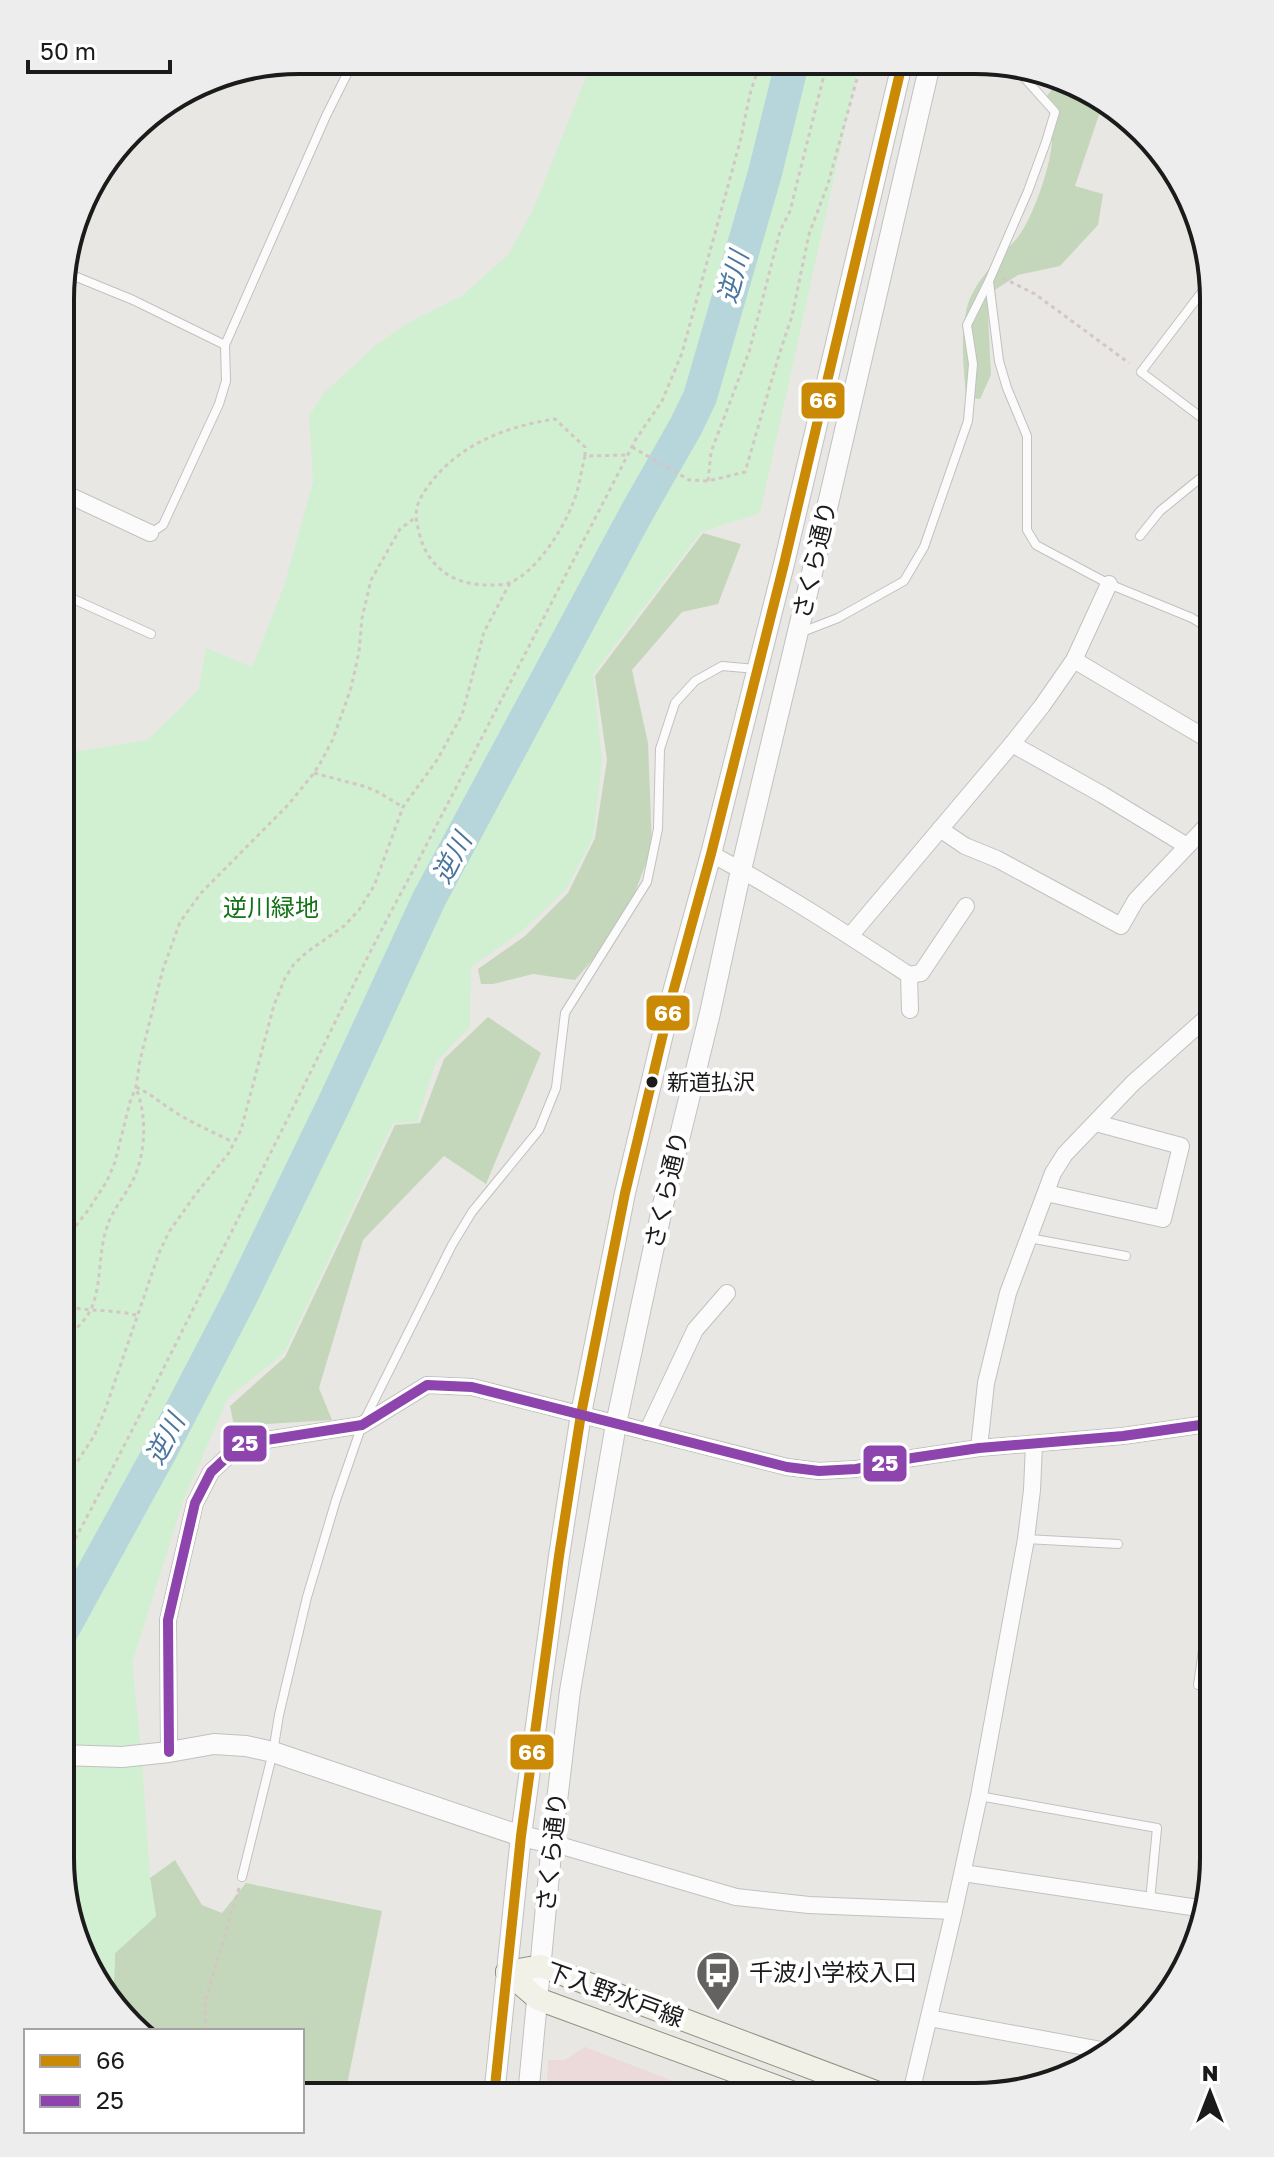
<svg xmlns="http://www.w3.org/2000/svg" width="1274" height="2157" viewBox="0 0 1274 2157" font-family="'Golos Text','Noto Sans JP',sans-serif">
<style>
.commercial{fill:#ebdad9}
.forest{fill:#c5d7ba}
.park{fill:#d1efd1}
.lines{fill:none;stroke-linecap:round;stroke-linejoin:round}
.river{stroke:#b7d6dc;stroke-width:34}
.service-casing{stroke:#c2c1c0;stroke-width:10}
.minor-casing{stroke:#c2c1c0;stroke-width:18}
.tertiary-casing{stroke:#c2c1c0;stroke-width:22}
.secondary-casing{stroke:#90917d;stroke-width:24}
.path{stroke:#d4c6c5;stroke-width:3;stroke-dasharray:4 4;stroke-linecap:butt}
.service{stroke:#fcfbfb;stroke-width:8}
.minor{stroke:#fcfbfb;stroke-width:16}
.tertiary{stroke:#fcfbfb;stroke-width:20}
.secondary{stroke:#f2f1e8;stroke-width:22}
.bus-1-casing{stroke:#fff;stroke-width:16}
.bus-2-casing{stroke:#fff;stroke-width:16}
.bus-1{stroke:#cb8a05;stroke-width:10}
.bus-2{stroke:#8e44ad;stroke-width:10}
.bus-dot{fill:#1b1b1b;stroke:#fff;stroke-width:3}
.labels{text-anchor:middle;stroke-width:8;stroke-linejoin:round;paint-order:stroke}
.bus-label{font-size:22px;fill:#1b1b1b;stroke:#fff;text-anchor:start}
.street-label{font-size:24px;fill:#1b1b1b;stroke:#fff}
.park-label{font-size:24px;fill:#107215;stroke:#fff}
.poi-label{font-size:24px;fill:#1b1b1b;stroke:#fff;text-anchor:start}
.water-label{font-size:26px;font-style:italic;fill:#4a769e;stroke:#fff}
.rim{fill:none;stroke:#1b1b1b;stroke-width:4}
.line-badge{stroke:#fff;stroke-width:3}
.badge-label{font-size:22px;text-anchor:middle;font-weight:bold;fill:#fff}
</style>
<rect width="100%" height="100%" fill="#e9e7e4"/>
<!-- commercial -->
<path class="commercial" d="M585,2047L694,2089L692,2096H546L548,2060H565Z"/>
<!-- forest -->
<g class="forest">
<path d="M1057,82L1105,106L1101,109L1075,186L1103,194L1098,225L1060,266L1018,275L987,295L991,375L980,399L966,398C964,370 960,340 966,312C972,281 999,260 1018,237C1033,218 1052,163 1052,139C1052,125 1049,110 1047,96Z"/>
<path d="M703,533L741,544L718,604L682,612L632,670L648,743L652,847L623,925L575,980L533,974L493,984H481L478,969L525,936L568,893L595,838L607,760L595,676Z"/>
<path d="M488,1017L541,1053L486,1184L444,1156L363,1240L319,1388L332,1420L234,1426L230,1406L285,1357L395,1125L420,1123L444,1059Z"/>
<path d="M175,1860L202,1905L222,1913L246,1883L382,1911L345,2095H302V2031H137L113,2007L115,1953L156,1916L150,1878Z"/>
</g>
<!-- park -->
<path class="park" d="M592,62L859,64L760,513L701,532L593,674L602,759L593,838L566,889L521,932L471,967L470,1027L436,1062L417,1122L393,1123L284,1353L228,1398L183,1501L132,1663L141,1747L150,1878L156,1916L115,1953L113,2007L73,1935L60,1858L61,752L88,750L147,740L181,708L199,688L206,648L252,667L284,586L313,482L309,416L325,392L376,345L408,323L463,295L509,254L534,208Z"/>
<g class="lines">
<!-- river -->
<path class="river" d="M60,1634L162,1448L241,1296L335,1102L429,899L636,514L686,426L700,397L765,173L792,63"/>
<!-- service casing -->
<g class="service-casing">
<g id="service">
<path d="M62,271L133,300L225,345"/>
<path d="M1211,280L1141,372L1214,427"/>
<path d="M989,282L999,361L1007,388L1027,436V530L1036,545L1109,584L1192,618L1214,632"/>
<path d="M151,533L163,525L219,404L226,381L225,345L326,116L354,60"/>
<path d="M1140,536L1160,511L1214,467"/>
<path d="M62,594L151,634"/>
<path d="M802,632L838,618L904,581L924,547L968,421L973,364L967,325L989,281L1028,191L1046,142L1055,112L1012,64"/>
<path d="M1029,1238L1126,1256"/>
<path d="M1026,1539L1118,1544"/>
<path d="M1198,1685L1214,1573"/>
<path d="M979,1796L1157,1828L1150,1901"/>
<path d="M242,1877L273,1752L279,1715L307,1597L336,1500L362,1425L452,1245L472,1212L539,1130L556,1088L565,1013L647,882L658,829L660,749L675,703L695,681L722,666L756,669"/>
</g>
</g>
<!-- minor casing -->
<g class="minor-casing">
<g id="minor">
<path d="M62,492L150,533"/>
<path d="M1074,660L1214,743"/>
<path d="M1012,744L1103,795L1187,846"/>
<path d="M940,829L965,846L997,859L1121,926L1136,900L1214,818"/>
<path d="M711,854C780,890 845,933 909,975L910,1010"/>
<path d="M850,936L1012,744L1042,706L1074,660L1109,584"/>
<path d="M909,975L921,973L966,906"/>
<path d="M1046,1193L1163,1219L1181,1146L1096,1123"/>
<path d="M647,1432L695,1330L727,1293"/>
<path d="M979,1448L986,1383L1008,1293L1053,1173L1065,1154L1133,1083L1214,1011"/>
<path d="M169,1752L168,1620L195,1503L211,1472L241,1444L362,1425L427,1385L472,1387L787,1467L819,1471L856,1469L912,1458L979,1448L1123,1436L1214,1423"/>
<path d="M552,1843L736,1897L809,1905L954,1911"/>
<path d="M963,1873L1205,1909"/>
<path d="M929,2018L1112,2052"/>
<path d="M910,2097L954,1911L979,1796L1026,1539L1032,1490L1034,1444"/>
</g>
</g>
<!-- tertiary casing -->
<g class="tertiary-casing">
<g id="tertiary">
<path d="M60,1755L122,1757L169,1752L214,1744L246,1746L273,1752L521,1836L552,1843"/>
<path d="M494,2096L521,1836L559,1556L581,1414L625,1193L672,996L711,854L784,564L902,64"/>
<path d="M528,2096L552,1843L570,1691L616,1424L662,1209L710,1013L741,870L812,573L930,64"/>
</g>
</g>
<!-- secondary casing -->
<g class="secondary-casing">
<g id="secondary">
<path d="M507,1972L541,1966L889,2097"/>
<path d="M507,1972L538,1999L802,2096"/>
</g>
</g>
<!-- path -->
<g class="path">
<path d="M1003,278L1035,294L1129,363"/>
<path d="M632,447L689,480L708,481L745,472L779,355L792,316L809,234L828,184L861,64"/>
<path d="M585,456V447L555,419C508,426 462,443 432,481C426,489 419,498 417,508C415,516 417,524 419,532C427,568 455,586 491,585C496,585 504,585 509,583C536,573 563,529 573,503C579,489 581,471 585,456L627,455"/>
<path d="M708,481L711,452L749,352L780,231L790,211L827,63"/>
<path d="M314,773L363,786L378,792L403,807"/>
<path d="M136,1087C149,1093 157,1100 169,1108C189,1122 211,1131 233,1142"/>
<path d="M61,1245L89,1209L107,1181L115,1162L130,1102L136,1087L140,1060L163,969L180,922L201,893L288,805L314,773L322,760L333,739L351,688L359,652L362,618L371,580L400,529L416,517"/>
<path d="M61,1305C85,1312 111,1309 136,1315"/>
<path d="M61,1345C71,1332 85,1323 92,1307C102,1281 98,1253 107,1227C112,1210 126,1195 134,1178C146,1151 147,1115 136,1088"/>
<path d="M60,1488L94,1436L104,1413L159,1253L169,1232L195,1195L228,1154L241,1130L274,1005L285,978L294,964L307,952L344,926L359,910L374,886L403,807L437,760L462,715L484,632L510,583"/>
<path d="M60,1567C140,1420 213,1268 288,1118C329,1035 369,951 414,869L636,439L662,401L682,353L740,142L750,94L760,63"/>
<path d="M206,2031L205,2002L239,1888"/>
</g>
<!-- service -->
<use href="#service" class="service"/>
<!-- minor -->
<use href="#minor" class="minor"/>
<!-- tertiary -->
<use href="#tertiary" class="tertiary"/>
<!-- secondary -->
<use href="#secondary" class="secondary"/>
<!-- bus-1 casing -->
<g class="bus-1-casing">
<path id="bus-1" d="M494,2096L521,1836L559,1556L581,1414L625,1193L672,996L711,854L784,564L902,64"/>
</g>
<!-- bus-2 casing -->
<g class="bus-2-casing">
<path id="bus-2" d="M169,1752L168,1620L195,1503L211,1472L241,1444L362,1425L427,1385L472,1387L787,1467L819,1471L856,1469L912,1458L979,1448L1123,1436L1214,1423"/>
</g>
<!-- bus-1 -->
<use href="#bus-1" class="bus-1"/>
<!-- bus-2 -->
<use href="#bus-2" class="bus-2"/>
</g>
<!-- icons -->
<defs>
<g id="bus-pin" transform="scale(2.3)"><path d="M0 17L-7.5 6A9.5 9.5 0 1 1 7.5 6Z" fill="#636261" stroke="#fff"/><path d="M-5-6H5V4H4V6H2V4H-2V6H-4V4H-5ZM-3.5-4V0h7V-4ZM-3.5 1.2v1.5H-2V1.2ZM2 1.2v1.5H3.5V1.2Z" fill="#fff"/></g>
</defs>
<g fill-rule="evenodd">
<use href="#bus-pin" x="718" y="1973"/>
</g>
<!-- markers -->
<circle class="bus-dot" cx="652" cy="1082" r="7"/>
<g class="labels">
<!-- bus labels -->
<g class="bus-label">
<text x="667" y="1090">新道払沢</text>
</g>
<!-- street labels -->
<g class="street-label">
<text transform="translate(815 560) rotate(-77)" y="8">さくら通り</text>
<text transform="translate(667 1190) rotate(-77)" y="8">さくら通り</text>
<text transform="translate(552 1852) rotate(-84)" y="8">さくら通り</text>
<text transform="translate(615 1995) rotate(20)" y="8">下入野水戸線</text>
</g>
<!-- park labels -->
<g class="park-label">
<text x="271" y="916">逆川緑地</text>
</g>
<!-- poi labels -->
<g class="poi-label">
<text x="749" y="1981">千波小学校入口</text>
</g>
<!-- water labels -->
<g class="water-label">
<text transform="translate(733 277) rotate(-75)" y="9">逆川</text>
<text transform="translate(452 858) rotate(-62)" y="9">逆川</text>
<text transform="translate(165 1439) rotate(-62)" y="9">逆川</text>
</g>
</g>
<!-- crop -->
<path d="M0 0H1274V2157H0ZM299 74H975A225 225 0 0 1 1200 299V1858A225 225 0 0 1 975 2083H299A225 225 0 0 1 74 1858V299A225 225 0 0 1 299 74Z" fill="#ededed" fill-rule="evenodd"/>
<path class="rim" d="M299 74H975A225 225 0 0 1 1200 299V1858A225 225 0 0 1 975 2083H299A225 225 0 0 1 74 1858V299A225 225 0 0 1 299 74Z"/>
<g class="line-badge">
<rect x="800" y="381" width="46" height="39" rx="8" fill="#cb8a05"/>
<rect x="645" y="994" width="46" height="38" rx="8" fill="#cb8a05"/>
<rect x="222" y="1424" width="46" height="39" rx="8" fill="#8e44ad"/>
<rect x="862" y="1444" width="46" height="39" rx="8" fill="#8e44ad"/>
<rect x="509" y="1733" width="46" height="38" rx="8" fill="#cb8a05"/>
</g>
<g class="badge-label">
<text x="823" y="408">66</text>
<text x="668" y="1021">66</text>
<text x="245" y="1451">25</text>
<text x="885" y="1471">25</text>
<text x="532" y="1760">66</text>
</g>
<!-- legend -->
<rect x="24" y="2029" width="280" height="104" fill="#ffffff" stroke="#a4a4a4" stroke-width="2"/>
<rect x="40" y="2055" width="40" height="12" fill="#cb8a05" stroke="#a4a4a4" stroke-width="2"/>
<text x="96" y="2069" font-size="24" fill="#1b1b1b">66</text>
<rect x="40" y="2095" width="40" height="12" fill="#8e44ad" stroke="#a4a4a4" stroke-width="2"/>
<text x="96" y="2109" font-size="24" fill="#1b1b1b">25</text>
<!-- north arrow -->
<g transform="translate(1210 2093)" stroke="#ffffff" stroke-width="6" paint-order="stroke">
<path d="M0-6L14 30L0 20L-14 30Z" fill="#1b1b1b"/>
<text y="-12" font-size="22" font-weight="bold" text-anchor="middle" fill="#1b1b1b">N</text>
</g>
<!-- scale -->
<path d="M28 60v12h142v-12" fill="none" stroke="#1b1b1b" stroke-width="4"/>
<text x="40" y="60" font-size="24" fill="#1b1b1b" stroke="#ffffff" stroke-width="6" paint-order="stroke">50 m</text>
</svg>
